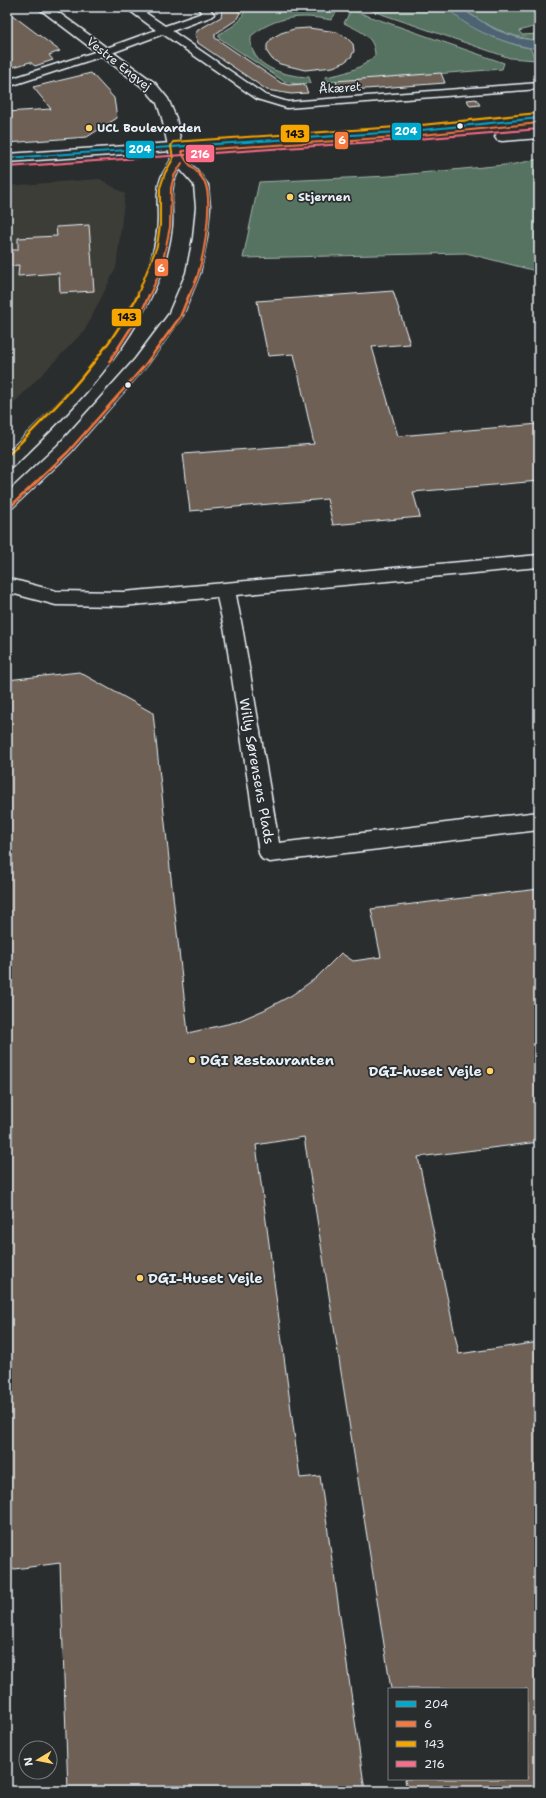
<svg xmlns="http://www.w3.org/2000/svg" width="546" height="1798" viewBox="0 0 546 1798" font-family="'Shantell Sans',sans-serif">
<style>
.built{fill:#3e3d39}
.green{fill:#577260;stroke:#a0b2ac}
.water{fill:#4d6472;stroke:#8b9ca8}
.building{fill:#6e6154;stroke:#e8f1f8}
.lines{fill:none;stroke-linecap:round;stroke-linejoin:round}
.service-casing{stroke:#e8f1f8;stroke-width:3}
.minor-casing{stroke:#e8f1f8;stroke-width:3}
.tertiary-casing{stroke:#e8f1f8;stroke-width:3}
.secondary-casing{stroke:#e8f1f8;stroke-width:3}
.service{fill:#2a2d2e;fill-rule:evenodd}
.minor{fill:#2a2d2e;fill-rule:evenodd}
.tertiary{fill:#2a2d2e;fill-rule:evenodd}
.secondary{fill:#2a2d2e;fill-rule:evenodd}
.bus-1-casing{stroke:#2a2d2e;stroke-width:4}
.bus-2-far1-casing{stroke:#2a2d2e;stroke-width:4}
.bus-2-casing{stroke:#2a2d2e;stroke-width:5}
.bus-3-far1-casing{stroke:#2a2d2e;stroke-width:4}
.bus-3-casing{stroke:#2a2d2e;stroke-width:5}
.bus-4-casing{stroke:#2a2d2e;stroke-width:4}
.bus-1{stroke:#00a9ce;stroke-width:2}
.bus-2-far1{stroke:#f6793e;stroke-width:2}
.bus-2{stroke:#f6793e;stroke-width:2.5}
.bus-3-far1{stroke:#f7a600;stroke-width:2}
.bus-3{stroke:#f7a600;stroke-width:2.5}
.bus-4{stroke:#fb6d88;stroke-width:2}
.bus-dot{fill:#e8f1f8;stroke:#2a2d2e;stroke-width:1.5}
.poi-dot{fill:#ffd166;stroke:#2a2d2e;stroke-width:1.5}
.labels{text-anchor:middle;stroke-width:3.5;stroke-linejoin:round;paint-order:stroke}
.far-street-label{font-size:12px;fill:#e8f1f8;stroke:#2a2d2e}
.far-poi-label{font-size:12px;font-weight:bold;fill:#e8f1f8;stroke:#2a2d2e;text-anchor:start}
.street-label{font-size:14px;fill:#e8f1f8;stroke:#2a2d2e}
.poi-label{font-size:14px;font-weight:bold;fill:#e8f1f8;stroke:#2a2d2e;text-anchor:start}
.line-badge{stroke:#2a2d2e;stroke-width:1.5}
.badge-label{font-size:11px;text-anchor:middle;font-weight:bold;fill:#fff}
.pale-badge-label{font-size:11px;text-anchor:middle;font-weight:bold;fill:#111}
</style>
<rect width="100%" height="100%" fill="#2a2d2e"/>
<filter id="ink" filterUnits="userSpaceOnUse"><feTurbulence type="fractalNoise" baseFrequency=".025" numOctaves="2"/><feDisplacementMap in="SourceGraphic" scale="8" xChannelSelector="R" yChannelSelector="G"/><feConvolveMatrix kernelMatrix="1 2 1 2 8 2 1 2 1" color-interpolation-filters="sRGB"/></filter>
<g filter="url(#ink)">
<!-- built -->
<path class="built" d="M100,179L125,194L116,268L85,330L7,410V186Z"/>
<!-- green -->
<g class="green">
<path d="M240,7H340L331,20C302,14 275,16 251,36C248,67 284,76 309,77L311,83L297,84L285,82L219,38V34C229,28 241,24 244,12Z"/>
<path d="M361,7H448C460,25 508,45 530,48L536,60L510,58Z"/>
<path d="M461,7H535L539,12V25L519,31L522,35L539,34V41C510,37 484,26 461,7Z"/>
<path d="M351,10L504,63L502,69L326,82L325,77C344,74 361,69 375,56C375,36 360,31 344,23Z"/>
<path d="M539,159V277L536,271L466,253L243,258L259,182L389,176L515,164Z"/>
</g>
<!-- water -->
<path class="water" d="M448,7H461L471,15L496,30L519,38L539,41V49C514,47 462,29 448,7Z"/>
<!-- building -->
<g class="building">
<path d="M217,7H237L240,13L236,20L215,34V38L281,83L289,85L304,84L308,93L291,94L267,90L198,43L195,34L198,30L221,17L222,11Z"/>
<path d="M7,11L60,51L49,55L53,60L35,66L30,62L7,69Z"/>
<path d="M309,28L337,32L347,38L353,44L354,51L351,57L343,63L333,67L305,70L280,64L272,59L267,52V45L272,38L281,33L294,29Z"/>
<path d="M91,73L114,98L117,118L87,137L7,143V112L51,109L33,87Z"/>
<path d="M441,73L445,83L339,91L336,81Z"/>
<path d="M476,99L480,105L470,106L467,100Z"/>
<path d="M89,225L94,291L60,293L59,273L18,276L19,265L7,266V250H18V238L57,236L56,227Z"/>
<path d="M393,291L410,344L372,347L398,436L539,424V481L413,492L420,517L333,525L327,499L190,511L183,454L314,444L294,354L268,356L257,301Z"/>
<path d="M79,672L153,713L188,1033L236,1022L264,1010L292,995L316,978L341,953L353,961L381,957L371,909L539,889V1142L418,1157L459,1354L539,1342V1791H407L405,1779H527V1689H391L304,1137L256,1145L300,1478L320,1476L365,1791H68L60,1563L7,1570V680Z"/>
</g>
<g class="lines">
<!-- service casing -->
<g class="service-casing">
<path id="service" d="M125,7H137L165,26L202,13L197,7H208L214,14L213,16L172,31L265,95L288,102L539,83V89L287,108L257,99L163,34L109,54L7,87V80L101,50L156,30Z"/>
</g>
<!-- minor casing -->
<g class="minor-casing">
<path id="minor" d="M539,555V567L236,595L243,632L279,843L539,812V830L270,862L262,859L259,853L225,632L217,597L123,606L56,605L7,592V578L56,591L123,592Z"/>
</g>
<!-- tertiary casing -->
<g class="tertiary-casing">
<path id="tertiary" d="M37,7H51L155,83L168,99L176,118L184,159L196,169L208,185L210,207L207,238L200,273L183,315L147,365L70,453L13,507L7,509V493L58,445L135,359L168,315L186,273L193,238L196,207L194,185L180,169C168,186 173,206 172,225C171,238 168,251 164,264C137,346 74,408 13,467L7,469V453C65,398 126,339 151,260C155,246 158,232 158,218C158,205 156,191 161,178C163,172 168,166 171,160L162,118L157,103L145,89Z"/>
</g>
<!-- secondary casing -->
<g class="secondary-casing">
<g id="secondary">
<path d="M539,114V122L412,135L7,162V154L412,127Z"/>
<path d="M539,130V138L502,141L497,140L495,137L497,134L502,133Z"/>
</g>
</g>
<!-- service -->
<use href="#service" class="service"/>
<!-- minor -->
<use href="#minor" class="minor"/>
<!-- tertiary -->
<use href="#tertiary" class="tertiary"/>
<!-- secondary -->
<use href="#secondary" class="secondary"/>
<!-- bus-1 casing -->
<g class="bus-1-casing">
<path id="bus-1" d="M7,158L412,131L539,118"/>
</g>
<!-- bus-2-far1 casing -->
<g class="bus-2-far1-casing">
<g id="bus-2-far1">
<path d="M149,296L161,270L170,227L171,188L174,176L182,163"/>
<path d="M189,296C192,289 196,281 198,274C204,254 213,201 205,183C199,170 184,164 182,151L412,136L539,123"/>
</g>
</g>
<!-- bus-2 casing -->
<g class="bus-2-casing">
<g id="bus-2">
<path d="M109,362L143,309L149,295"/>
<path d="M10,507L68,452L145,365L180,317L189,295"/>
</g>
</g>
<!-- bus-3-far1 casing -->
<g class="bus-3-far1-casing">
<path id="bus-3-far1" d="M137,296L157,246L160,225V188L165,173L173,159L171,146L173,142L412,126L538,113"/>
</g>
<!-- bus-3 casing -->
<g class="bus-3-casing">
<path id="bus-3" d="M7,456C57,407 105,358 138,295"/>
</g>
<!-- bus-4 casing -->
<g class="bus-4-casing">
<path id="bus-4" d="M7,167L417,139L539,129"/>
</g>
<!-- bus-1 -->
<use href="#bus-1" class="bus-1"/>
<!-- bus-2-far1 -->
<use href="#bus-2-far1" class="bus-2-far1"/>
<!-- bus-2 -->
<use href="#bus-2" class="bus-2"/>
<!-- bus-3-far1 -->
<use href="#bus-3-far1" class="bus-3-far1"/>
<!-- bus-3 -->
<use href="#bus-3" class="bus-3"/>
<!-- bus-4 -->
<use href="#bus-4" class="bus-4"/>
</g>
</g>
<!-- markers -->
<g class="bus-dot">
<circle cx="460" cy="126" r="3.5"/>
<circle cx="128" cy="385" r="3.5"/>
</g>
<g class="poi-dot">
<circle cx="89" cy="128" r="4"/>
<circle cx="290" cy="197" r="4"/>
<circle cx="192" cy="1060" r="4"/>
<circle cx="490" cy="1071" r="4"/>
<circle cx="140" cy="1278" r="4"/>
</g>
<g class="labels">
<!-- far-street labels -->
<g class="far-street-label">
<text transform="translate(119 64) rotate(38)" y="4">Vestre Engvej</text>
<text transform="translate(340 88) rotate(-4)" y="4">Åkæret</text>
</g>
<!-- far-poi labels -->
<g class="far-poi-label">
<text x="97" y="132">UCL Boulevarden</text>
<text x="298" y="201">Stjernen</text>
</g>
<!-- street labels -->
<g class="street-label">
<text transform="translate(257 771) rotate(80)" y="5">Willy Sørensens Plads</text>
</g>
<!-- poi labels -->
<g class="poi-label">
<text x="200" y="1065">DGI Restauranten</text>
<text x="482" y="1076" text-anchor="end">DGI-huset Vejle</text>
<text x="148" y="1283">DGI-Huset Vejle</text>
</g>
</g>
<g class="line-badge">
<rect x="391" y="122" width="31" height="19" rx="4" fill="#00a9ce"/>
<rect x="280" y="124" width="30" height="19" rx="4" fill="#f7a600"/>
<rect x="334" y="131" width="15" height="19" rx="4" fill="#f6793e"/>
<rect x="125" y="140" width="30" height="19" rx="4" fill="#00a9ce"/>
<rect x="185" y="144" width="30" height="19" rx="4" fill="#fb6d88"/>
<rect x="154" y="258" width="15" height="19" rx="4" fill="#f6793e"/>
<rect x="111" y="308" width="31" height="19" rx="4" fill="#f7a600"/>
</g>
<g class="badge-label">
<text x="406" y="135">204</text>
<text x="342" y="144">6</text>
<text x="140" y="153">204</text>
<text x="200" y="158">216</text>
<text x="161" y="272">6</text>
</g>
<g class="pale-badge-label">
<text x="295" y="138">143</text>
<text x="127" y="321">143</text>
</g>
<!-- margin -->
<rect width="546" height="1798" fill="none" stroke="#2a2d2e" stroke-width="24"/>
<rect x="12" y="12" width="522" height="1774" fill="none" stroke="#e8f1f8" stroke-width="1.5" filter="url(#ink)"/>
<!-- legend -->
<rect x="388" y="1688" width="140" height="92" fill="#2a2d2e" stroke="#767b7f"/>
<rect x="396" y="1701" width="20" height="6" fill="#00a9ce" stroke="#767b7f"/>
<text x="424" y="1708" font-size="12" fill="#e8f1f8">204</text>
<rect x="396" y="1721" width="20" height="6" fill="#f6793e" stroke="#767b7f"/>
<text x="424" y="1728" font-size="12" fill="#e8f1f8">6</text>
<rect x="396" y="1741" width="20" height="6" fill="#f7a600" stroke="#767b7f"/>
<text x="424" y="1748" font-size="12" fill="#e8f1f8">143</text>
<rect x="396" y="1761" width="20" height="6" fill="#fb6d88" stroke="#767b7f"/>
<text x="424" y="1768" font-size="12" fill="#e8f1f8">216</text>
<!-- north arrow -->
<g transform="translate(38 1760) rotate(260)"><circle r="19" fill="#2a2d2e" stroke="#767b7f"/>
<path d="M0-3L7 15L0 10L-7 15Z" fill="#ffd166"/>
<text y="-6" font-size="11" font-weight="bold" text-anchor="middle" fill="#e8f1f8">N</text>
</g>
</svg>
